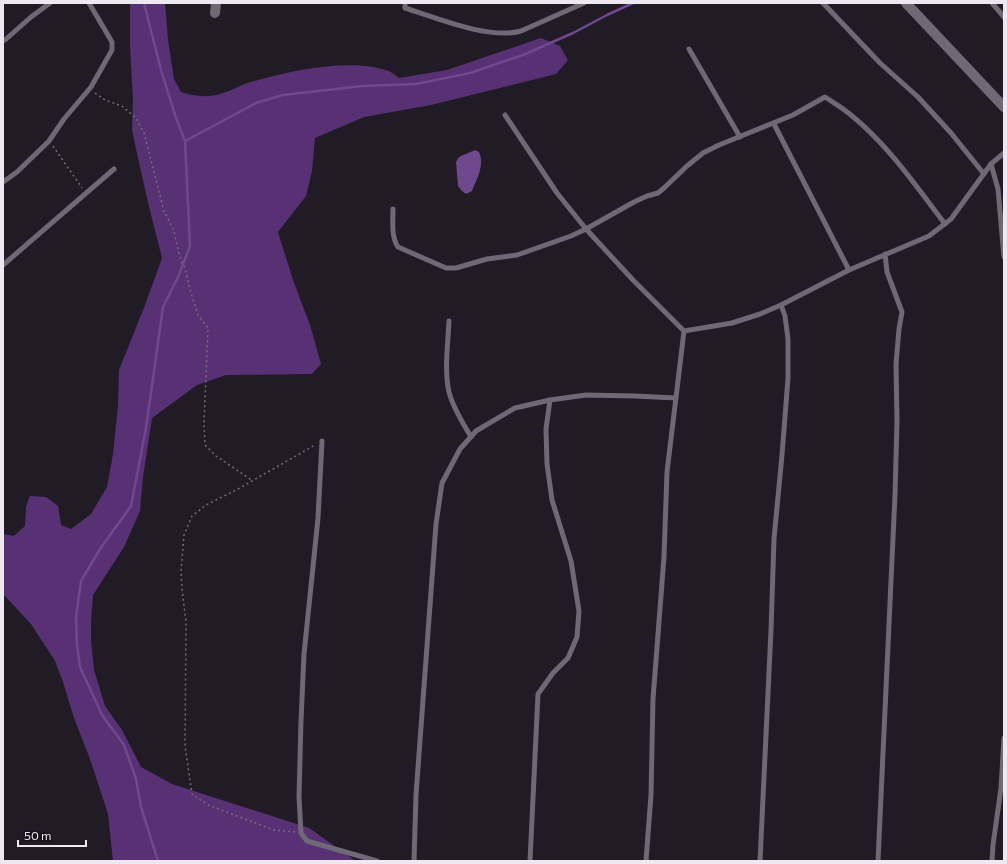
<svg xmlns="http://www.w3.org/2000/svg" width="1007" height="864" viewBox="0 0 1007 864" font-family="Commissioner,sans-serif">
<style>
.forest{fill:#583175}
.water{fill:#70488e}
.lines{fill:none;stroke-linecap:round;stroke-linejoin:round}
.stream{stroke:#70488e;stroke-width:2.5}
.path{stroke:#736d77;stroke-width:1.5;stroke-dasharray:2 3;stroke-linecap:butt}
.service{stroke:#6f6875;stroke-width:5}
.minor{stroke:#6f6875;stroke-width:10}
</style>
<rect width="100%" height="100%" fill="#211b26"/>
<!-- forest -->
<path class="forest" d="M130,3H165L168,40L174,79L181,92C193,96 206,98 220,94C229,92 238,86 248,83C287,71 350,57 389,71C393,73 396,76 399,78L447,70L541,38L560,46L568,60L556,74L431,105L364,117L315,138L312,171L306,196L278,232L293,280L310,325L321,364L312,374L226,375L197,385L152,418L143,477L140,511L124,547L93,595L91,621V640L94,670L105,706L122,730L141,767L172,784L309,828L353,859L354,861H113L108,814L90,759L74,718L63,682L55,661L31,624L3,594V534L14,536L25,526L26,507L30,496L46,497L58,506L61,525L71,529L91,514L107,487L113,454L118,406L119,370L145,305L162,258L148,203L132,130L133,100L130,46Z"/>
<!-- water -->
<path class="water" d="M475,150L479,152C485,165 477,178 472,191L466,194L462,191L458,186L456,162L459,157Z"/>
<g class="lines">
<!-- stream -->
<g class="stream">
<path d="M144,3L161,70L176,118L185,141L190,246L179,275L163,307L146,428L131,506L100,549L81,581L76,617L77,645L80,667L102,715L124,745L136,779L141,807L158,861"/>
<path d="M185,141L256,103L283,95L362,86L416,84L470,73L523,55L573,33L607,15L633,3"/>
</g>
<!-- path -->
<g class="path">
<path d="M95,93L105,100L122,106L136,118L144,133L164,211L174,231L178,250L182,263L184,265L191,293L198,315L208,328L204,423L205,445L216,456L253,481"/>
<path d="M53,146L82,188"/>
<path d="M3,789V790"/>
<path d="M295,832L274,830L208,805L192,794L185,746L186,622L182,589L181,571L184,535L192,516L206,505L238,489L315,445"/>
</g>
<!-- service -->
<g class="service">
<path d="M405,3V8C437,18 489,40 521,31L584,3"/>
<path d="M823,3L880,63L918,97L951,133L984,174"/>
<path d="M992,3L1004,17"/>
<path d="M5,40L31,17L50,3"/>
<path d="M689,49L740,137"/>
<path d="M505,115L557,193L586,229L634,202L647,196L658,193L664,188L687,166L703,153L719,145L793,115L825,97C834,103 843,108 851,115C888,145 916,186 945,224"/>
<path d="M774,124L849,270"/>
<path d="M991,164L998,189L1004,257"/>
<path d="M3,182L17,172L49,141L64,119L91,87L112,50V42L89,3"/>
<path d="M393,209C393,221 391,237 398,247L446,268H456L487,259L517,255L571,236L586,229L633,280L684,331L732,323L760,314L781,305L849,270L929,236L951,219L991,164L1004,153"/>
<path d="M3,265L114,169"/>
<path d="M449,321C448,344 444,370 449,392C453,408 463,423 471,437"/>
<path d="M322,441L318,518L304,654L301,721L299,797L301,833L307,841L377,861"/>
<path d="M414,861L416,795L436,524L442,483L460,449L476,431L515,408L550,400L586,395L635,396L676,398"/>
<path d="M530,861L538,694L553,673L568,658L577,637L579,611L571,561L552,500L547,464L546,429L550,400"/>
<path d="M646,861L651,795L653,699L664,557L667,472L684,331"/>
<path d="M760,861L771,630L774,539L782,455L788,378V339L785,316L781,305"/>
<path d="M878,861L895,495L897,421L896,364L899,329L902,312L887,272L885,254"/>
<path d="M992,861L993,845L1001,788L1004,738"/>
</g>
<!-- minor -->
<g class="minor">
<path d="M906,3L1004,107"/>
<path d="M215,13L216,3"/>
</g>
</g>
<!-- border -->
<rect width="1007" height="864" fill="none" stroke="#eee9f1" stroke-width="8"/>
<!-- scale -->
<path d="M18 840v6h68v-6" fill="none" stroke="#eee9f1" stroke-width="2"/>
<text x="24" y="840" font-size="12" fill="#eee9f1" stroke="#18121d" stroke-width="3" paint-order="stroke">50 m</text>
</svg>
